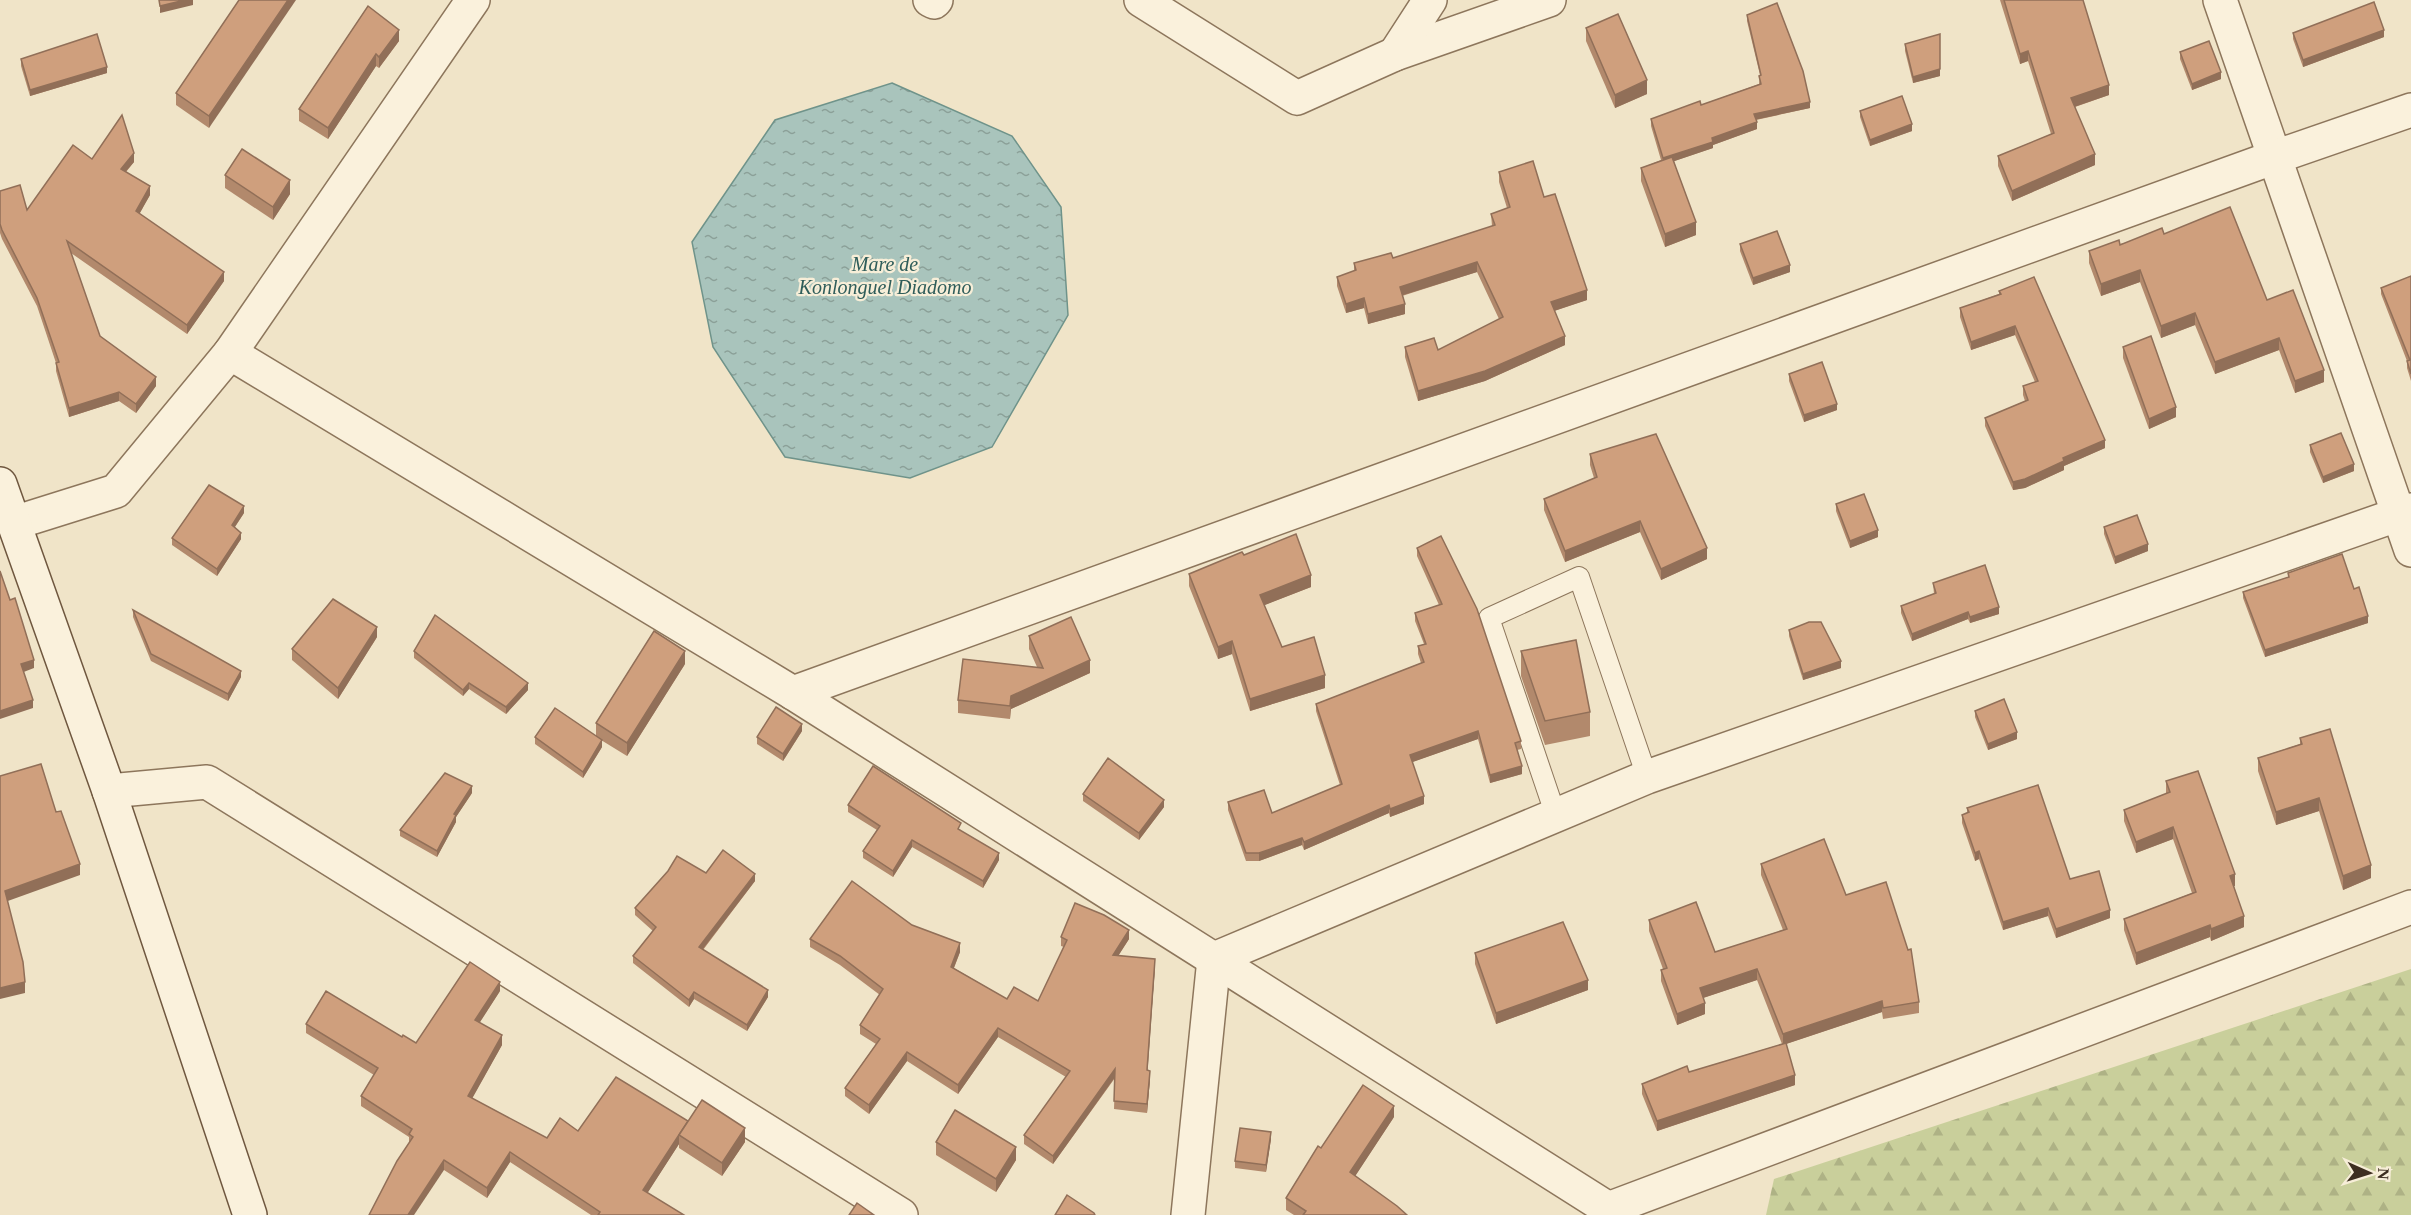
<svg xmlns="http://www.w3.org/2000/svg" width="2411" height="1215" viewBox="0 0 2411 1215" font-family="'Times New Roman',serif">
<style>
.forest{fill:url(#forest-firs)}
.water{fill:url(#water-ripples);stroke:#6f938a;stroke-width:1.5}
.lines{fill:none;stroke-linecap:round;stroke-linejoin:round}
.service-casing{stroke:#8d765c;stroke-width:22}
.minor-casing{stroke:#8d765c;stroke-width:36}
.tertiary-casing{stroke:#8d765c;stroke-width:36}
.secondary-casing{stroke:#6f573f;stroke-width:36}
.service{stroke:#faf1dc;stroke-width:20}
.minor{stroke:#faf1dc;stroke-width:33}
.tertiary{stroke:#faf1dc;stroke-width:33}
.secondary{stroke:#faf1dc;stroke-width:33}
.wall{fill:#b2896c}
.shaded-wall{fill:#916f58}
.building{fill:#cf9f7d;stroke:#916f58;stroke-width:1.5}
.labels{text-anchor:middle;stroke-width:4.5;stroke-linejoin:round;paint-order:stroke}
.water-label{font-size:20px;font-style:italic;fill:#2f5d5a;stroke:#f7eed8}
</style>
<defs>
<pattern id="forest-firs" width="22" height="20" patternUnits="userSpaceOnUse" patternTransform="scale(1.5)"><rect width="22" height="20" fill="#c9cf9b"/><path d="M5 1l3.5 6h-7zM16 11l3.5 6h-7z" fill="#aeb285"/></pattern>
<pattern id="water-ripples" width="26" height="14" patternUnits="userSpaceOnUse" patternTransform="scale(1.5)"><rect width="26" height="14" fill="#a9c4bc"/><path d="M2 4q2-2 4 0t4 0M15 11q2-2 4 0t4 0" fill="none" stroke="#8ba098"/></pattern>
</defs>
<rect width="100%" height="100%" fill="#f0e4c8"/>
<!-- forest -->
<path class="forest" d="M2411,969V1215H1766L1774,1179Z"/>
<!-- water -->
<path class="water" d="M892,83L1012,136L1061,207L1068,315L992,447L910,478L785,457L713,347L692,242L775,120Z"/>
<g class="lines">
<!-- service casing -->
<g class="service-casing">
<path id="service" d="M1556,816L1489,618L1579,577L1647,777"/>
</g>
<!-- minor casing -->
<g class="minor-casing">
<g id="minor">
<path d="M930,0L934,2L936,0"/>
<path d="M1141,0L1297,98L1395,54L1549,0"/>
<path d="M2220,0L2411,550"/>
<path d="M1395,54L1430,0"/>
<path d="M230,353L793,693L1618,1215"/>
<path d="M793,693L2275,157L2411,110"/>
<path d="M109,791L207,782L901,1215"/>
<path d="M1608,1209L2411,907"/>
<path d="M1188,1215L1214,959L1647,777L2411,510"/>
</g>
</g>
<!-- tertiary casing -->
<g class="tertiary-casing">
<path id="tertiary" d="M14,523L116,491L230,353L473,0"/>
</g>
<!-- secondary casing -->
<g class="secondary-casing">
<path id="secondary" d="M0,484L109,791L250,1215"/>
</g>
<!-- service -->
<use href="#service" class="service"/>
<!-- minor -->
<use href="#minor" class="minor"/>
<!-- tertiary -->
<use href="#tertiary" class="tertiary"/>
<!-- secondary -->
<use href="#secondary" class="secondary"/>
</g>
<!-- wall -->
<g class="wall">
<path d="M239,0L209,128L176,105V93Z"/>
<path d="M2000,0H2083L2109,95L2075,107L2095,165L2012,201L1998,166V156L2051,134L2028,61L2020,64Z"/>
<path d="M368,6L399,41L379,68L376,66L328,139L299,121V109Z"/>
<path d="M1747,15L1810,108L1756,120L1757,129L1713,145V148L1674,161L1696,235L1665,247L1641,181V168L1661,160L1651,126V119L1701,105L1759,84L1760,75L1747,21Z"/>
<path d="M1586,28L1647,94L1615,108L1586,41Z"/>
<path d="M2293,33L2384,37L2303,67L2293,39Z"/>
<path d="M1905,44L1940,76L1913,83L1905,51Z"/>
<path d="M2180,52L2221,79L2192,90L2180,59Z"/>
<path d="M21,59L107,73L30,96L21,66Z"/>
<path d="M1860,111L1912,131L1870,146L1860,117Z"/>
<path d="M92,159L134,162L126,172L150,195L139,214L224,281L187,334L71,253L100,336L156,386L136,413L119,401L69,417L56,371V363L37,306L2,239L0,233V191L27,210Z"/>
<path d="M1499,172L1544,197L1587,300L1554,311L1565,345L1485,381L1418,401L1405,357V347L1438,350L1499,319L1477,272L1402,296L1405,314L1368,324L1364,308L1346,313L1337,286V277L1354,271V263L1393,258L1492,226L1491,214L1507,208L1499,182Z"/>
<path d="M225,175L290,194L273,220L225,188Z"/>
<path d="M2164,234L2267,300L2324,382L2295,393L2279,350L2215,374L2195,325L2161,338L2140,282L2101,296L2089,263V251Z"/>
<path d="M1740,244L1790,272L1753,285L1740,251Z"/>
<path d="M2411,276V381L2407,368V361L2381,294V288Z"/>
<path d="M1999,291L2105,448L2064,466V470L2025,488L2013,490L1985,426V418L2025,401L2023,395V386L2035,382L2015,335L1971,350L1960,317V308L1999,294Z"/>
<path d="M2123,347L2176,417L2149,429L2123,358Z"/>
<path d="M1789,374L1837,410L1804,422L1789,381Z"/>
<path d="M2310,445L2354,471L2323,483L2310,452Z"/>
<path d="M1590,454L1707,559L1661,580L1640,532L1565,562L1544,510V499L1594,478L1590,465Z"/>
<path d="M1836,504L1878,537L1850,548L1836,511Z"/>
<path d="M244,513L235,527L241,539L217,576L172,545V538Z"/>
<path d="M2104,527L2148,551L2115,564L2104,534Z"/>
<path d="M1417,548L1521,741V749L1517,750L1522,774L1490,783L1478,739L1412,762L1424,804L1390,817L1389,813L1304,850L1302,845L1259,861H1246L1228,810V802L1272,813L1340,785L1316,711V704L1421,663L1418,654V646L1424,644L1415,621V613L1439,605L1417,556Z"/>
<path d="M1244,555L1311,587L1264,605L1282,647L1325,688L1250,711L1232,654L1218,659L1189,586V574Z"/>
<path d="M2288,573L2354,589L2368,623L2265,657L2243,598V592L2288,577Z"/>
<path d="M1933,583L1999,614L1970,623L1968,619L1912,641L1901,613V606L1934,594Z"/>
<path d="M133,610L241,677L228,701L151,661L133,617Z"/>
<path d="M1789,630L1841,668L1803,680L1789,636Z"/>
<path d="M1029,636L1090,673L1011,709L1010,719L958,713V700L1037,667L1029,649Z"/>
<path d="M377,637L338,699L292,660V649Z"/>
<path d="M414,651L528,690L506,714L469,689L463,696L414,658Z"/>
<path d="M1521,651L1590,712V736L1545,745L1521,676Z"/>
<path d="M685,664L627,756L601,740L602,747L583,778L535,744V737L596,736V723Z"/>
<path d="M1975,711L2017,739L1988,750L1975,717Z"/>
<path d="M802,731L783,761L757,744V737Z"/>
<path d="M2300,738L2371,878L2343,890L2319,811L2276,825L2258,771V758L2300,744Z"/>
<path d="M2166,781L2235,886H2234L2244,927L2211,941L2210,937L2136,965L2124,930V919L2192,893L2173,839L2136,853L2124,821V810L2166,794Z"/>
<path d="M472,793L456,817V822L437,857L400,836V830Z"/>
<path d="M1083,794L1164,807L1139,840L1083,801Z"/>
<path d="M848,805L961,830V831L999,860L983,888L912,847L893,877L863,858V851L877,830L848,812Z"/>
<path d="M1967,808L2070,879L2110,918L2056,938L2048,916L2003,930L1979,859L1975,861L1962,823V815L1967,813Z"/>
<path d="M1761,864L1846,895L1919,1002V1013L1883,1019L1882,1012L1786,1044L1795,1085L1657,1131L1642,1094V1084L1689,1072L1782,1044L1757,980L1703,998L1705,1014L1677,1025L1661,981V970L1663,969L1649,931V920L1715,952L1783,930L1761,875Z"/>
<path d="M706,873L755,881L703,950L768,997L747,1031L694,999L689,1007L633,963V956L653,931L635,915V908Z"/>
<path d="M912,925L960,952L954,968L1007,999L1038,1001L1064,947L1061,946V937L1129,939L1118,956L1155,967L1147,1070L1150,1079L1147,1113L1114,1109L1115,1078L1053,1164L1024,1144V1135L1066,1077L998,1037L958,1094L907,1061L869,1114L845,1096V1088L876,1044L860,1034V1025L880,995L840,965L810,947V939Z"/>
<path d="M1475,953L1588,990L1496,1024L1475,964Z"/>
<path d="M500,991L479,1023L502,1045L472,1098L547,1138L578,1131L688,1121L745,1142L722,1176L679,1148V1144L647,1193L684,1215H591L510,1162L487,1198L444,1170L409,1143V1137L361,1106V1096L374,1075L306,1033V1024L402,1037L416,1043Z"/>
<path d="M1394,1117L1355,1176L1407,1215H1294L1286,1210V1198L1321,1148Z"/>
<path d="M1271,1139L1266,1172L1235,1168V1161Z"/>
<path d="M936,1142L1016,1160L996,1192L936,1155Z"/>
</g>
<!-- shaded-wall -->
<g class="shaded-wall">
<path d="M185,0H193V5L160,13V6Z"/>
<path d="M288,0H296L209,128V116Z"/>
<path d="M399,30V41L379,68V57Z"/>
<path d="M2384,30V37L2303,67V60Z"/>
<path d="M1940,34V76L1913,83V77Z"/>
<path d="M2028,51V61L2020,64V54Z"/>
<path d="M376,54V66L328,139V128Z"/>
<path d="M107,67V73L30,96V90Z"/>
<path d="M2221,72V79L2192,90V84Z"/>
<path d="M1647,80V94L1615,108V95Z"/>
<path d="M2109,85V95L2071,108V98Z"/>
<path d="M1810,102V108L1754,120V114Z"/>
<path d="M1757,122V129L1713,145V148L1663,165V158L1712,138Z"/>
<path d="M1912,124V131L1870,146V140Z"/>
<path d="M134,153V162L121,177V169Z"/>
<path d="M2095,154V165L2012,201V191Z"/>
<path d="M290,180V194L273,220V207Z"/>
<path d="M150,186V195L136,220V211Z"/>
<path d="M1696,222V235L1665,247V234Z"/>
<path d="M1477,262V272L1400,296V287Z"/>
<path d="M1790,265V272L1753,285V278Z"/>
<path d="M2140,270V282L2101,296V284Z"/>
<path d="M224,272V281L187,334V325Z"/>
<path d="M1587,290V300L1551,312V302Z"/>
<path d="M1364,298V308L1346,313V304Z"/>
<path d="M1405,304V314L1368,324V314Z"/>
<path d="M2195,313V325L2161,338V326Z"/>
<path d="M2015,326V335L1971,350V342Z"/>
<path d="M1565,336V345L1485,381L1418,401V391Z"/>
<path d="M2279,338V350L2215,374V362Z"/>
<path d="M2324,370V382L2295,393V381Z"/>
<path d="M156,377V386L136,413V404Z"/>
<path d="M119,392V401L69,417V408Z"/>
<path d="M1837,404V410L1804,422V415Z"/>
<path d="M2176,407V417L2149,429V419Z"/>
<path d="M2105,440V448L2064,466V470L2025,488L2013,490V482L2063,458Z"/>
<path d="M2354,464V471L2323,483V477Z"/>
<path d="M244,506V513L232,531V525Z"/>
<path d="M1640,521V532L1565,562V551Z"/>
<path d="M1878,530V537L1850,548V541Z"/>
<path d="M241,533V539L217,576V569Z"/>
<path d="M2148,544V551L2115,564V557Z"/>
<path d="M1707,548V559L1661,580V569Z"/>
<path d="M1311,575V587L1260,607V595Z"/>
<path d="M1999,607V614L1970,623V617Z"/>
<path d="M1968,612V619L1912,641V634Z"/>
<path d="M2368,616V623L2265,657V650Z"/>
<path d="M377,627V637L338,699V688Z"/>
<path d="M1232,641V654L1218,659V647Z"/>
<path d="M685,651V664L627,756V743Z"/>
<path d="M34,660V668L21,673V664Z"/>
<path d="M1090,660V673L1011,709L1010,719L1011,696Z"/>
<path d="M1841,661V668L1803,680V674Z"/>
<path d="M241,671V677L228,701V694Z"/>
<path d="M1325,675V688L1250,711V699Z"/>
<path d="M469,683V689L463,696V690Z"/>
<path d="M528,683V690L506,714V707Z"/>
<path d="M33,700V708L0,719V711Z"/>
<path d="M802,724V731L783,761V754Z"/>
<path d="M1478,731V739L1410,763V755Z"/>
<path d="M2017,732V739L1988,750V744Z"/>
<path d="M602,740V747L583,778V772Z"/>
<path d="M1522,766V774L1490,783V775Z"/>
<path d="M472,786V793L456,817V822L437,857V851L454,814Z"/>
<path d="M1424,796V804L1390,817V809Z"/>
<path d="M2319,798V811L2276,825V812Z"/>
<path d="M1164,800V807L1139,840V833Z"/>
<path d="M1389,805V813L1304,850V842Z"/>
<path d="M2173,827V839L2136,853V842Z"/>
<path d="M1302,838V845L1259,861V853Z"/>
<path d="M912,840V847L893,877V871Z"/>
<path d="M1979,851V859L1975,861V853Z"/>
<path d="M999,853V860L983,888V881Z"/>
<path d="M80,864V875L5,902V891Z"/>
<path d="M2371,865V878L2343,890V876Z"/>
<path d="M755,874V881L699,954V947Z"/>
<path d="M2235,874V886L2230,887V876Z"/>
<path d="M2048,908V916L2003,930V922Z"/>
<path d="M2110,910V918L2056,938V929Z"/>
<path d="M2244,916V927L2211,941V929Z"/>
<path d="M2210,925V937L2136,965V953Z"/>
<path d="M1129,930V939L1113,964V955Z"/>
<path d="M960,943V952L951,975V967Z"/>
<path d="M1155,959V967L1147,1079V1070Z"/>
<path d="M1757,969V980L1700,999V988Z"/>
<path d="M1588,980V990L1496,1024V1013Z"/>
<path d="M25,982V993L0,999V988Z"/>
<path d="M500,982V991L475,1030V1020Z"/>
<path d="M768,990V997L747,1031V1025Z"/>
<path d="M694,992V999L689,1007V1000Z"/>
<path d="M1882,1001V1012L1783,1045V1034Z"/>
<path d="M1705,1003V1014L1677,1025V1014Z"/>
<path d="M998,1028V1037L958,1094V1085Z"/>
<path d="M502,1035V1045L468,1106V1096Z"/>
<path d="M907,1052V1061L869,1114V1105Z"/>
<path d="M1115,1069V1077L1053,1164V1156Z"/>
<path d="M1150,1071V1079L1147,1113V1104Z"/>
<path d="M1795,1075V1085L1657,1131V1121Z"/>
<path d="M1394,1106V1117L1350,1184V1172Z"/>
<path d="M688,1121L679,1135V1144L643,1200V1190Z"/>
<path d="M745,1128V1142L722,1176V1163Z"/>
<path d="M1271,1132V1139L1266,1172V1165Z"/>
<path d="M1016,1147V1160L996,1192V1179Z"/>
<path d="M510,1152V1162L487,1198V1188Z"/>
<path d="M444,1160V1170L414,1215H408Z"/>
</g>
<!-- building -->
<g class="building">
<path d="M159,0H185L160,6Z"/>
<path d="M239,0H288L209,116L176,93Z"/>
<path d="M2004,0H2083L2109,85L2071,98L2095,154L2012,191L1998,156L2054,133L2028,51L2020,54Z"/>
<path d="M2374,2L2384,30L2303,60L2293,33Z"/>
<path d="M1777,3L1803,71L1810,102L1754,114L1757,122L1712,138L1713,142L1663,158L1651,119L1700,101L1701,105L1761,84L1759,76L1761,75L1747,15Z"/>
<path d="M368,6L399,30L379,57L376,54L328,128L299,109Z"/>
<path d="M1618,14L1647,80L1615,95L1586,28Z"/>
<path d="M97,34L107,67L30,90L21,59Z"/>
<path d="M1940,34V69L1913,77L1905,44Z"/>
<path d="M2209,41L2221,72L2192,84L2180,52Z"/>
<path d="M1902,96L1912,124L1870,140L1860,111Z"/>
<path d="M122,115L134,153L121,169L150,186L136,211L224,272L187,325L67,241L100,336L156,377L136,404L119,392L69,408L56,363L59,362L37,298L2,230L0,224V191L20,185L27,210L73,145L92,159Z"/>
<path d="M242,149L290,180L273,207L225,175Z"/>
<path d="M1672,157L1696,222L1665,234L1641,168Z"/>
<path d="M1533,161L1544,197L1555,194L1587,290L1551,302L1565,336L1485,371L1418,391L1405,347L1434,338L1438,350L1503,317L1477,262L1400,287L1405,304L1368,314L1364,298L1346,304L1337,277L1356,270L1354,263L1391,253L1393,258L1495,225L1491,214L1510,207L1499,172Z"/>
<path d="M2230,207L2267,300L2293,290L2324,370L2295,381L2279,338L2215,362L2195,313L2161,326L2140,270L2101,284L2089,251L2119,240L2120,245L2162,228L2164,234Z"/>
<path d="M1777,231L1790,265L1753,278L1740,244Z"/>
<path d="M2411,276V374L2407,361L2410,360L2381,288Z"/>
<path d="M2034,277L2105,440L2063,458L2064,461L2025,479L2013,482L1985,418L2028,400L2023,386L2038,381L2015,326L1971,342L1960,308L2001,294L1999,291Z"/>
<path d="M2151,336L2176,407L2149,419L2123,347Z"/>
<path d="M1822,362L1837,404L1804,415L1789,374Z"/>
<path d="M2341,433L2354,464L2323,477L2310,445Z"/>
<path d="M1656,434L1707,548L1661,569L1640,521L1565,551L1544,499L1597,477L1590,454Z"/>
<path d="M209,485L244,506L232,525L241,533L217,569L172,538Z"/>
<path d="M1864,494L1878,530L1850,541L1836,504Z"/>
<path d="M2137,515L2148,544L2115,557L2104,527Z"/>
<path d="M1296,534L1311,575L1260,595L1282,647L1314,637L1325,675L1250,699L1232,641L1218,647L1189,574L1242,552L1244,555Z"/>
<path d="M1441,536L1477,609L1521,741L1515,743L1522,766L1490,775L1478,731L1410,755L1424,796L1390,809L1389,805L1304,842L1302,838L1259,853H1246L1228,802L1264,790L1272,813L1342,784L1316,704L1424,662L1418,646L1426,644L1415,613L1442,604L1417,548Z"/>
<path d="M2342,554L2354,589L2359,587L2368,616L2265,650L2243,592L2289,577L2288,573Z"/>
<path d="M1985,565L1999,607L1970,617L1968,612L1912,634L1901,606L1936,593L1933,583Z"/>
<path d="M0,571L10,600L15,598L34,660L21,664L33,700L0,711Z"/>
<path d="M333,599L377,627L338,688L292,649Z"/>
<path d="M133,610L241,671L228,694L151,654Z"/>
<path d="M435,615L528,683L506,707L469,683L463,690L414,651Z"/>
<path d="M1071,617L1090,660L1011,696L1010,706L958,700L963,659L1043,668L1029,636Z"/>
<path d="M1809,622H1821L1841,661L1803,674L1789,630Z"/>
<path d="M654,631L685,651L627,743L596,723Z"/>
<path d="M1576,640L1590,712L1545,721L1521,651Z"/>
<path d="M2004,699L2017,732L1988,744L1975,711Z"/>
<path d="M776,707L802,724L783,754L757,737Z"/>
<path d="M555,708L602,740L583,772L535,737Z"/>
<path d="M2330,729L2371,865L2343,876L2319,798L2276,812L2258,758L2302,744L2300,738Z"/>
<path d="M1108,758L1164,800L1139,833L1083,794Z"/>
<path d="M41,764L56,812L61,811L80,864L5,891L23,962L25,982L0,988V776Z"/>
<path d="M873,766L961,823L958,829L999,853L983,881L912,840L893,871L863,851L880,826L848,805Z"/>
<path d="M2198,771L2235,874L2230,876L2244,916L2211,929L2210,925L2136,953L2124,919L2196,892L2173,827L2136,842L2124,810L2170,792L2166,781Z"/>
<path d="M445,773L472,786L454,814L456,815L437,851L400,830Z"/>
<path d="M2038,785L2070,879L2099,871L2110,910L2056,929L2048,908L2003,922L1979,851L1975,853L1962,815L1969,812L1967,808Z"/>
<path d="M1824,839L1846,895L1886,882L1908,950L1911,949L1919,1002L1883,1008L1882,1001L1783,1034L1757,969L1700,988L1705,1003L1677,1014L1661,970L1667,968L1649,920L1696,902L1715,952L1787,929L1761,864Z"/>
<path d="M723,850L755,874L699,947L768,990L747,1025L694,992L689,1000L633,956L656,927L635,908L668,871L677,856L706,873Z"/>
<path d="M852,881L912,925L960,943L951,967L1007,999L1014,987L1038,1001L1067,940L1061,937L1075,903L1104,915L1129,930L1113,955L1155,959L1147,1070L1150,1071L1147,1104L1114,1101L1115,1069L1053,1156L1024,1135L1070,1071L998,1028L958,1085L907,1052L869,1105L845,1088L880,1039L860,1025L883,989L840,956L810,939Z"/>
<path d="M1563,922L1588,980L1496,1013L1475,953Z"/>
<path d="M470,962L500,982L475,1020L502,1035L468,1096L547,1138L560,1118L578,1131L616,1077L688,1121L643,1190L684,1215H598L600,1212L510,1152L487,1188L444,1160L408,1215H369L397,1161L413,1137L409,1134L412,1129L361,1096L378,1068L306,1024L326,991L402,1037L403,1035L416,1043Z"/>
<path d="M1786,1043L1795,1075L1657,1121L1642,1084L1687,1066L1689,1072Z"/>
<path d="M1363,1085L1394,1106L1350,1172L1397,1206L1407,1215H1303L1306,1211L1286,1198L1318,1146L1321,1148Z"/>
<path d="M702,1100L745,1128L722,1163L679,1135Z"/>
<path d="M955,1110L1016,1147L996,1179L936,1142Z"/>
<path d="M1240,1128L1271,1132L1266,1165L1235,1161Z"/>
<path d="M1067,1195L1094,1213L1095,1215H1055Z"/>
<path d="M857,1203L874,1215H849Z"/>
</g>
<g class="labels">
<!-- water labels -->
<g class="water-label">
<text x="885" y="271">Mare de<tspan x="885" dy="23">Konlonguel Diadomo</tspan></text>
</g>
</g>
<!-- north arrow -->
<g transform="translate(2369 1173) rotate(93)" stroke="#f7eed8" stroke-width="4.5" paint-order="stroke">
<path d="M0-4.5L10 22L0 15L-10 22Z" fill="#3d2e20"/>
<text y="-9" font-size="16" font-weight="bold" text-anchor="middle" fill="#3d2e20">N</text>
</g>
</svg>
